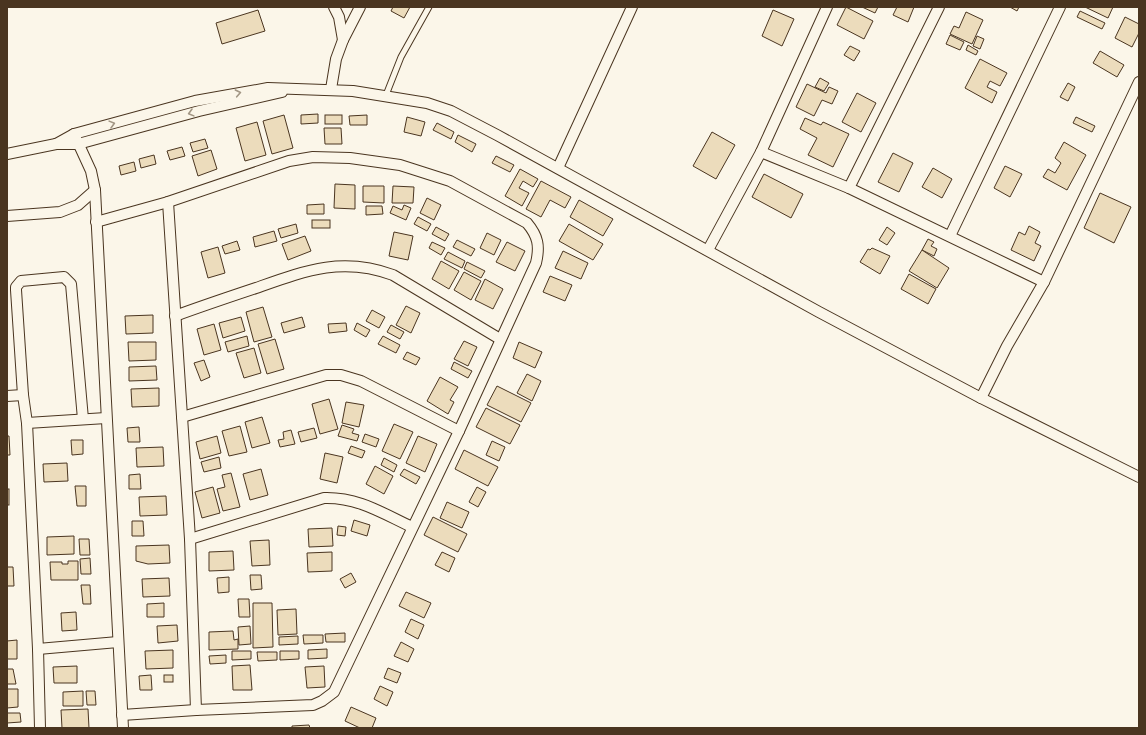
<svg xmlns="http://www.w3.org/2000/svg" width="1146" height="735" viewBox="0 0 1146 735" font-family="'Sofia Sans Condensed',sans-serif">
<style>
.building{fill:#ecdcbc;stroke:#4a3520}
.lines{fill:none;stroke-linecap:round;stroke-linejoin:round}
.lane-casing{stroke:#4a3520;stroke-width:7}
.street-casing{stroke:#4a3520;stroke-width:12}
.lane{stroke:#fbf6e9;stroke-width:5}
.street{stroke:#fbf6e9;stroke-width:10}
.oneway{stroke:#a29684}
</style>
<rect width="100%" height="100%" fill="#fbf6e9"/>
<!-- building -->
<g class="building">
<path d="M393,7H410L404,18L391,11Z"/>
<path d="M846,7L873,21L864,39L837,25Z"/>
<path d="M862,7H878L875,13Z"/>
<path d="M897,7H914L908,22L893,15Z"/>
<path d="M1010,7H1019L1017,11Z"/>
<path d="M1085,7H1113L1108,18Z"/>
<path d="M258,10L265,31L222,44L216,23Z"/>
<path d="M773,10L794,19L782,46L762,36Z"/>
<path d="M1080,11L1105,23L1102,29L1077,17Z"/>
<path d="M966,12L983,20L972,44L950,34L954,26L959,28Z"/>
<path d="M1125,17L1139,24V33L1132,47L1115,38Z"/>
<path d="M950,35L964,42L960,50L946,44Z"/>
<path d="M977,36L984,39L980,49L973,46Z"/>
<path d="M968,45L978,51L976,55L966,50Z"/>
<path d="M850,46L860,51L854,61L844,55Z"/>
<path d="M1100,51L1124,65L1117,77L1093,63Z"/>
<path d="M980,59L1007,73L1000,86L990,81L987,87L997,92L992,103L965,88Z"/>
<path d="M820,78L829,83L824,91L815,87Z"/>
<path d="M1068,83L1075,87L1068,101L1060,97Z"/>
<path d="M807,84L826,93L829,87L838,91L832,104L822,100L814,116L796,107Z"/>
<path d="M857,93L876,103L861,132L842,122Z"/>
<path d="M318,114V123L301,124V115Z"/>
<path d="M284,115L293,148L272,154L263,121Z"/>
<rect x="325" y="115" width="17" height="9"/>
<path d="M367,115V125H350L349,116Z"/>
<path d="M407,117L425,122L421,136L404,132Z"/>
<path d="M1076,117L1095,126L1092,132L1073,123Z"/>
<path d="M805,118L821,125L823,122L849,134L833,167L808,155L817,138L800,129Z"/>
<path d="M257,122L266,155L245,161L236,128Z"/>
<path d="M437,123L454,132L451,139L433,130Z"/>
<path d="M324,128H341L342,144H325Z"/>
<path d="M712,132L735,145L716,179L693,166Z"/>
<path d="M458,135L476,144L472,152L455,142Z"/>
<path d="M205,139L208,148L193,152L190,143Z"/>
<path d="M1064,142L1086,155L1067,190L1043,177L1048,169L1055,173L1061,163L1055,158Z"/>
<path d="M182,147L185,156L170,160L167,151Z"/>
<path d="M211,150L217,169L198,176L192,156Z"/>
<path d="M893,153L913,163L899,192L878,182Z"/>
<path d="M154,155L156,164L141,168L139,159Z"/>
<path d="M496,156L514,165L510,172L492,163Z"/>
<path d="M134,162L136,171L121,175L119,166Z"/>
<path d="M1005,166L1022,174L1010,197L994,188Z"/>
<path d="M933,168L952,179L942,198L922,187Z"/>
<path d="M520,169L538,179L533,187L523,181L519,188L529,193L522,206L505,196Z"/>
<path d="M764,174L803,194L791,218L752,197Z"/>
<path d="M541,181L571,197L565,208L550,200L541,217L526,209Z"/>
<path d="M335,184L355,185V209L334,208Z"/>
<path d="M363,186H384V203L363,202Z"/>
<path d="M393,186L414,187L413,203H392Z"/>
<path d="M1100,193L1131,207L1114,243L1084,228Z"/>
<path d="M427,198L441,205L434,220L420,213Z"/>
<path d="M579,200L613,219L603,236L570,217Z"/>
<path d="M324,204V214H307V205Z"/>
<path d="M404,205L411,208L406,220L390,213L393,206L402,210Z"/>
<path d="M366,206H382L383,214L366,215Z"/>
<path d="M418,217L431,224L427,231L414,224Z"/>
<rect x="312" y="220" width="18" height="8"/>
<path d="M296,224L298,233L281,238L278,229Z"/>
<path d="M569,224L603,244L593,260L559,241Z"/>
<path d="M1029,226L1040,232L1035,243L1041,246L1034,261L1011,250L1019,232L1025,235Z"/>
<path d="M436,227L449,234L445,241L432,234Z"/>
<path d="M887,227L895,233L887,245L879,240Z"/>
<path d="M274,231L277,241L255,247L253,237Z"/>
<path d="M394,232L413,236L408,260L389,256Z"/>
<path d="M487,233L501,240L494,255L480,248Z"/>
<path d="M305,236L311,251L288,260L282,244Z"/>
<path d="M928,239L934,242L931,246L937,249L934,256L922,250Z"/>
<path d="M457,240L475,249L471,256L453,247Z"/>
<path d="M237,241L240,250L225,254L222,246Z"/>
<path d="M432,242L445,248L441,255L429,248Z"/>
<path d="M507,242L525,251L515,271L496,262Z"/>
<path d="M218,247L225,273L208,278L201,252Z"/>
<path d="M872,248L890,256L880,274L860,262L868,249L870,250Z"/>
<path d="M922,250L949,268L937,288L909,271Z"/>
<path d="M563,251L588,263L581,279L555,268Z"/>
<path d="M448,252L465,261L462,268L444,259Z"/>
<path d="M441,261L459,271L449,289L432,279Z"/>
<path d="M467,262L485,271L481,278L464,269Z"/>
<path d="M464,272L481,281L471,300L454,290Z"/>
<path d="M909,274L936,289L928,304L901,289Z"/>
<path d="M550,276L572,285L565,301L543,292Z"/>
<path d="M485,279L503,289L493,309L475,300Z"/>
<path d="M406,306L420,313L411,333L396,325Z"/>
<path d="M263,307L272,337L254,342L246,312Z"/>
<path d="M372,310L385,317L379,328L366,321Z"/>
<path d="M153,315V333L126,334L125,316Z"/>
<path d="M241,317L245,331L223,338L219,323Z"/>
<path d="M302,317L305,327L284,333L281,323Z"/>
<path d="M346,323L347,331L329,333L328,324Z"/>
<path d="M357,323L370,330L366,337L354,330Z"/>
<path d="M214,324L221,350L204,355L197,329Z"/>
<path d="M391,325L404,332L400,339L387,332Z"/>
<path d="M247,336L249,346L228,352L225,342Z"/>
<path d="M383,336L400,345L396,353L378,344Z"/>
<path d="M275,339L284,369L267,374L258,344Z"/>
<path d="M464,341L477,347L468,366L454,359Z"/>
<path d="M128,342H156V360L129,361Z"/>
<path d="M519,342L542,352L535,368L513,358Z"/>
<path d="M254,348L261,373L244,378L236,353Z"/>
<path d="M407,352L420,358L416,365L403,359Z"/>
<path d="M204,360L210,377L201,381L194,363Z"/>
<path d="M454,362L472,371L468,378L451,369Z"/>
<path d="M156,366L157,380L129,381V367Z"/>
<path d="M527,374L541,381L532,401L517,393Z"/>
<path d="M440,377L458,387L450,400L454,402L448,414L427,401Z"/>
<path d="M497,386L531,403L521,422L487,405Z"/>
<path d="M159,388V406L132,407L131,389Z"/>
<path d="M329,399L338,429L320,434L312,404Z"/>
<path d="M346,402L364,405L359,427L342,423Z"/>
<path d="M486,408L520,425L510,444L476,427Z"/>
<path d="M262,417L270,443L252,448L245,422Z"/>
<path d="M394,424L413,432L400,459L382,451Z"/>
<path d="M342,425L354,429L352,433L359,435L357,441L338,436Z"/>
<path d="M240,426L247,452L229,456L222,431Z"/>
<path d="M139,427L140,442H128L127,428Z"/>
<path d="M314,428L317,438L301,442L298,432Z"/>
<path d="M291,430L295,444L280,447L278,440L284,439L283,432Z"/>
<path d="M365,434L379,439L376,447L362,442Z"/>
<path d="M7,436H9L10,455H7Z"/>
<path d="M217,436L221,453L200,459L196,442Z"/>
<path d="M418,436L437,444L425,472L406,463Z"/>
<path d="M71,440H83V454L72,455Z"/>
<path d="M492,441L505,447L499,461L486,455Z"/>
<path d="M351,446L365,451L362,458L348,453Z"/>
<path d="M163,447L164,466L137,467L136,448Z"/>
<path d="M464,450L498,467L488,486L455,469Z"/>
<path d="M325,453L343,457L337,483L320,479Z"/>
<path d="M219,457L221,468L204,472L201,462Z"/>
<path d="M384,458L397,465L394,472L381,465Z"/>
<path d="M67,463L68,481L44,482L43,464Z"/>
<path d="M375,466L393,476L384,494L366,484Z"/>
<path d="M261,469L268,495L250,500L243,474Z"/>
<path d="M404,469L420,477L416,484L400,475Z"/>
<path d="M231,473L240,507L223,511L217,489L225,487L222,475Z"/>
<path d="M140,474L141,489H129V475Z"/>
<path d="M75,486H86V506H77Z"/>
<path d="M213,487L220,513L202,518L195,492Z"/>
<path d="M477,487L486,492L478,507L469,502Z"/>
<rect x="7" y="489" width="2" height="16"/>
<path d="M166,496L167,515L140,516L139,497Z"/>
<path d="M447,502L469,512L462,528L440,518Z"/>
<path d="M433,517L467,534L458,552L424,535Z"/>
<path d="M354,520L370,525L367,536L351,531Z"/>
<path d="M132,521H143L144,536H132Z"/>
<path d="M338,526L346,527L345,536L337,535Z"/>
<path d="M332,528L333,546L309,547L308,529Z"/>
<path d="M74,536V554L47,555V537Z"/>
<path d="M79,539H89L90,555H80Z"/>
<path d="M269,540L270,565L252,566L250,541Z"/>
<path d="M169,545L170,563L148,564L136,561V546Z"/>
<path d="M233,551L234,570L209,571V552Z"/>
<path d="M332,552V571L308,572L307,553Z"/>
<path d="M442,552L455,558L449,572L435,565Z"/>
<path d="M90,558L91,574H81L80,559Z"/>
<path d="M68,561H78V580H51L50,562H62V564H68Z"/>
<path d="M7,567H13L14,586H7Z"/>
<path d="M351,573L356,582L345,588L340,579Z"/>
<path d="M250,575H261L262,589L251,590Z"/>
<path d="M229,577V592L218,593L217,578Z"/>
<path d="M169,578L170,596L143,597L142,579Z"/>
<path d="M81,585H90L91,604H83Z"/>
<path d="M406,592L431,603L424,618L399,606Z"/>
<path d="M238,599H249L250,617H239Z"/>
<path d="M164,603V617H147V604Z"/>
<path d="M253,603H272L273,647L253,648Z"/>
<path d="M296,609L297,634L278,635L277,610Z"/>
<path d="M76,612L77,630L62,631L61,613Z"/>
<path d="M411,619L424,625L418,639L405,632Z"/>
<path d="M177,625L178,641L158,643L157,626Z"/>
<path d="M250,626L251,644L239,645L238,627Z"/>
<path d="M233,631L234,640L238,639V649L209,650V632Z"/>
<path d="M345,633V642H326L325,634Z"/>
<path d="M303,635H323V643L304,644Z"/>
<path d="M298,636V644L279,645V637Z"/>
<path d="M17,640V659H7V641Z"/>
<path d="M401,642L414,649L408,662L394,656Z"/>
<path d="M327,649V658L308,659V650Z"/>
<path d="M173,650V668L146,669L145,651Z"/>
<path d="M232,651H251V659L232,660Z"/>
<path d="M280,651H299V659L280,660Z"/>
<path d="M257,652H277V660L258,661Z"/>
<path d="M226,655V663L210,664L209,656Z"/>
<path d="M250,665L252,690H233L232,666Z"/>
<path d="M77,666V683H54L53,667Z"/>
<path d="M324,666L325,687L307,688L305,667Z"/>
<path d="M388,668L401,673L397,683L384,678Z"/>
<path d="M7,669H13L16,684H7Z"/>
<path d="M151,675L152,690H140L139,676Z"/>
<rect x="164" y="675" width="9" height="7"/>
<path d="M380,686L393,692L387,706L374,699Z"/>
<path d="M7,689H18V707L7,708Z"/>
<path d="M83,691V706H63V692Z"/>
<path d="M86,691H95L96,705H87Z"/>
<path d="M351,707L376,718L372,728H360L345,721Z"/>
<path d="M88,709L89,728H62L61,710Z"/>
<path d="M7,713H20L21,722L7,723Z"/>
<path d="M309,725L310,728H292V726Z"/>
</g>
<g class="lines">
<!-- lane casing -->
<g class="lane-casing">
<path id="lane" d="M386,95L401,57L429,7"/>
</g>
<!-- street casing -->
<g class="street-casing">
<g id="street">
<path d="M334,7L339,17L343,40"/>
<path d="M331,89L336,59L343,40L360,7"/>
<path d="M74,134L91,171L95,190L123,728"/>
<path d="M56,144L74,134L195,101L268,88L353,91L427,103L451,111L497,135L819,312L981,398L1139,477"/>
<path d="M761,152L849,188L1044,282"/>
<path d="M7,154L56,144H78L199,111L282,92"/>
<path d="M558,168L632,7"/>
<path d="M849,188L939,7"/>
<path d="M168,202L190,539L196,710"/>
<path d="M7,216L60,212L78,205L95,190"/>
<path d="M96,222L168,202L289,161L313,157L350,158L400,165L450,181L527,223C538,236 540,246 536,263L459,431L334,692L322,701L313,705L196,710L122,715"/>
<path d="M950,236L1060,7"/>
<path d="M708,250L761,152L827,7"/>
<path d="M175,316C202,306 229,297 256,288C304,271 342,256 393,275L500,339"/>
<path d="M7,396L23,395"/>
<path d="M981,398L1007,346L1044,282L1139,82"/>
<path d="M182,417L326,375H341L361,381L459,431"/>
<path d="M27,423L106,418"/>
<path d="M190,539L324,498C358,497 382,513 412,527"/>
<path d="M38,649L118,642"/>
<path d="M40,728L38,649L27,423L23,395L16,290V287L21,281L64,277L71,284L83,419"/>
</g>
</g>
<!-- lane -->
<use href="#lane" class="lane"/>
<!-- street -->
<use href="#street" class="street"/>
</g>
<!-- one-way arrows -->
<defs><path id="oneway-chevron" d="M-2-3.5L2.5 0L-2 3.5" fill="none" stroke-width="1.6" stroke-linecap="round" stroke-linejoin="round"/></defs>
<g class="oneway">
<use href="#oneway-chevron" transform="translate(238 93) rotate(-11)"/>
<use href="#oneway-chevron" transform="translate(191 113) rotate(165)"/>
<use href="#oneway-chevron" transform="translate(112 124) rotate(-15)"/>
</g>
<!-- border -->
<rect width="1146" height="735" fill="none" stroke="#4a3520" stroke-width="16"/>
</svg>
